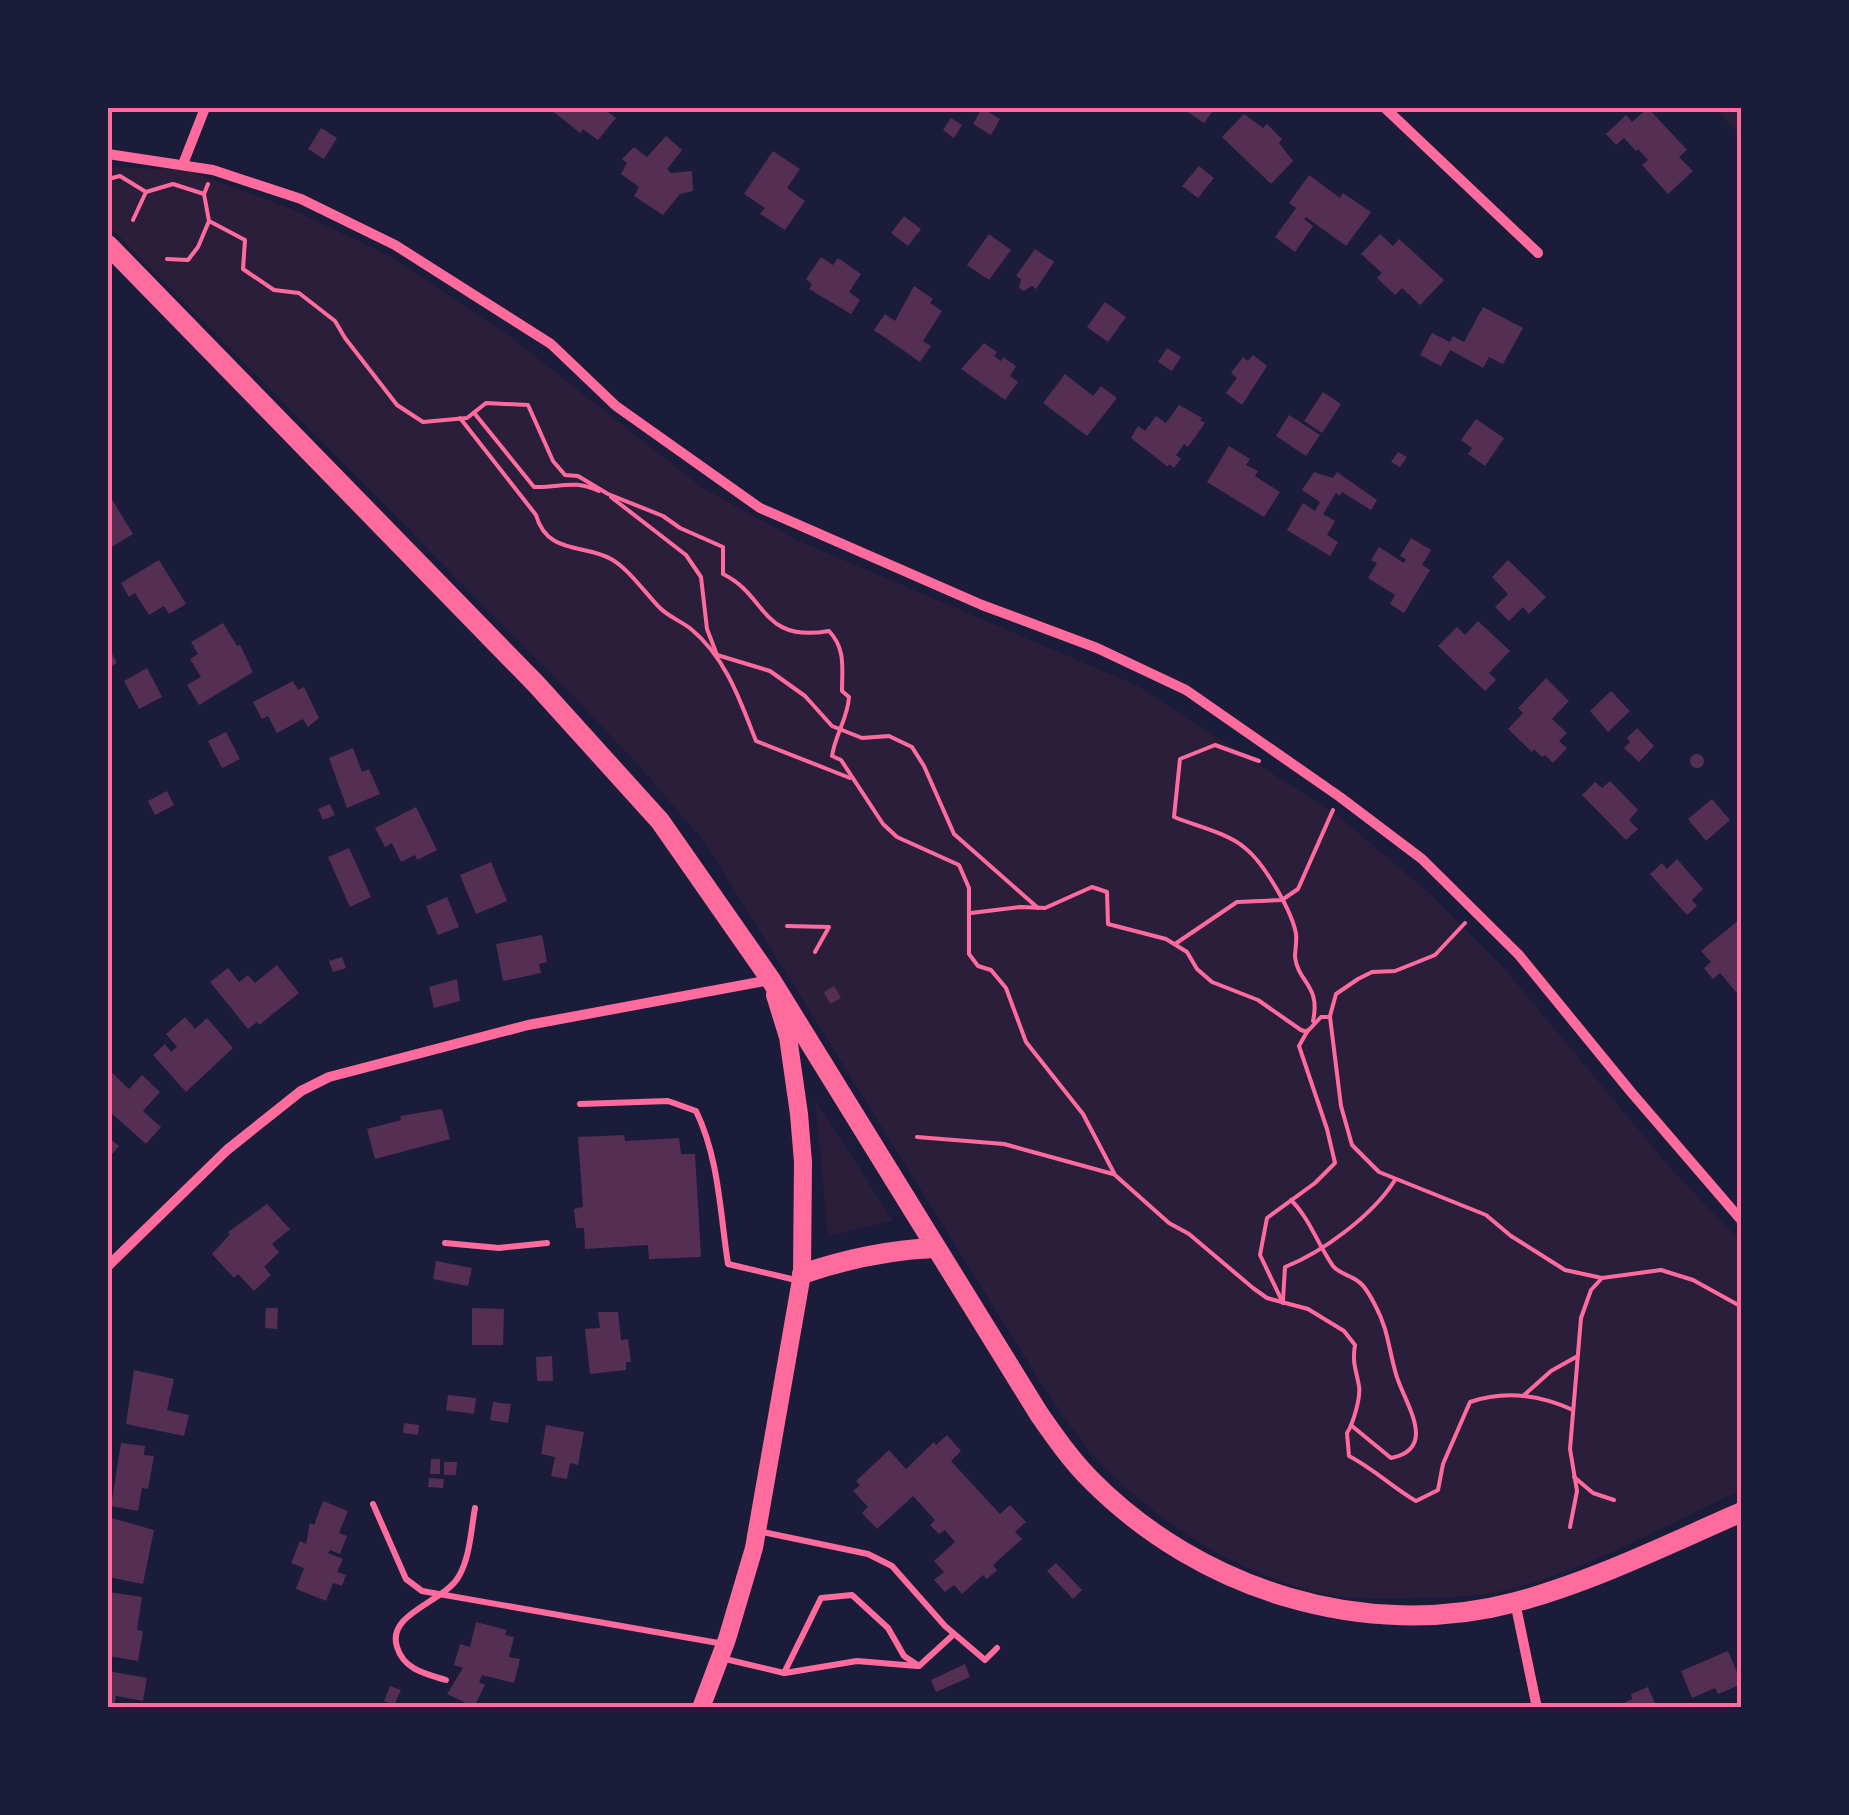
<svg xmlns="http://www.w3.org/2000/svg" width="1849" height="1815" viewBox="0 0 1849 1815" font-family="'Roboto Condensed',sans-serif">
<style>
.green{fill:#2a1e3b}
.building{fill:#542f53}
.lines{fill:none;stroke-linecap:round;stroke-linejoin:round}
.path{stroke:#ff6b9d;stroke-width:4}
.service{stroke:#ff6b9d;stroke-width:6}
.minor{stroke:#ff6b9d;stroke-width:10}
.primary{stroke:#ff6b9d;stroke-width:18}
.trunk{stroke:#ff6b9d;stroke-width:20}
.neatline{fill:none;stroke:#ff6b9d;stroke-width:4}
</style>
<rect width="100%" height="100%" fill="#1b1b3a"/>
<!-- green -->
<g class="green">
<path d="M1715,108H1741V136Z"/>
<path d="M108,167L187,170L289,208L388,255L508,335L703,488L799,541L1136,685L1338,816L1427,891L1504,968L1673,1171L1741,1242V1490C1668,1524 1589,1569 1511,1589C1485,1596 1455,1597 1428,1598C1392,1599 1350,1601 1315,1592C1235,1571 1160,1524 1102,1465C1078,1441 1059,1408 1039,1380L705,843L640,767L576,699L108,225Z"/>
<path d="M815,1099L893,1221L828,1236Z"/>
</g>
<!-- building -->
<g class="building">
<path d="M549,108H602L616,118L598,140L583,129L580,133Z"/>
<path d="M982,108L1000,119L991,135L973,124Z"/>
<path d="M1182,108H1215L1204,123Z"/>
<path d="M1648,108L1687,150L1679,157L1693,171L1668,194L1642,165L1648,160L1638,149L1636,151L1624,138L1616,145L1606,134L1626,115L1632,122Z"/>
<path d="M1244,114L1263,128L1267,124L1282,139L1279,143L1293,161L1271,184L1222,137Z"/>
<path d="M951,118L962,125L954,138L943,130Z"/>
<path d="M321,128L337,138L324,159L308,149Z"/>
<path d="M666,136L682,150L667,169L671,173L692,171L693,191L680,194L663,215L634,196L639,187L621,174L627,163L622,159L634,147L647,157Z"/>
<path d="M773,151L800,169L787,188L805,201L785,230L760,214L765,208L744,194Z"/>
<path d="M1199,166L1214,178L1198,198L1182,186Z"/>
<path d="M1309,175L1340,198L1343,193L1371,212L1346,246L1306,217L1304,219L1313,226L1295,252L1275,237L1296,208L1289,203Z"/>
<path d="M904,216L921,229L908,246L891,233Z"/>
<path d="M989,234L1011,250L989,280L967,265Z"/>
<path d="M1380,234L1393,246L1399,239L1444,280L1420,305L1402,288L1395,295L1377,278L1382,273L1361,254Z"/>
<path d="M1035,249L1054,262L1036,289L1032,286L1024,291L1019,288L1021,279L1016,276Z"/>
<path d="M821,257L833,265L838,258L861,274L849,292L860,300L851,314L809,289L812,284L806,279Z"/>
<path d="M914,286L933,299L930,303L942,311L923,341L931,346L920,362L874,330L885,314L895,321Z"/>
<path d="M1105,302L1126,317L1108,342L1087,327Z"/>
<path d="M1483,307L1523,328L1503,364L1489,357L1483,368L1450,350L1441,366L1420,355L1432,333L1450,342L1453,336L1464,342Z"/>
<path d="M984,343L997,352L994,356L1001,361L1003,357L1016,366L1010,376L1018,382L1005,400L961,369Z"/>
<path d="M1167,348L1181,357L1172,371L1158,362Z"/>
<path d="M1253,355L1267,366L1242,405L1226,393L1237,378L1231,373L1243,357L1248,361Z"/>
<path d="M1065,374L1093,396L1101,386L1117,398L1087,436L1043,403Z"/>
<path d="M1323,392L1341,404L1322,433L1304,421Z"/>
<path d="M1179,405L1202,418L1200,420L1205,423L1188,447L1184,444L1176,455L1181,459L1174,468L1169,464L1168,467L1131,438L1138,426L1145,431L1156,416L1166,423Z"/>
<path d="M1289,415L1320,435L1306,456L1276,436Z"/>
<path d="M1476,419L1504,438L1485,466L1468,454L1472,448L1461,440Z"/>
<path d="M1229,446L1250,459L1246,465L1258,471L1255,476L1280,492L1264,517L1207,482Z"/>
<path d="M1398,452L1407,457L1400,467L1391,462Z"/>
<path d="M1314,472L1333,478L1337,472L1377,500L1371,510L1342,492L1340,496L1336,493L1323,514L1335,521L1327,535L1338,542L1330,556L1287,530L1303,503L1315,511L1320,502L1302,490Z"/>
<path d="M108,493L133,534L108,549Z"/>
<path d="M1411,538L1431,550L1422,565L1430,570L1404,613L1390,604L1395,595L1368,578L1377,563L1371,560L1379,547L1404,563L1406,559L1400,556Z"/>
<path d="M159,560L186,604L169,614L164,606L149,615L135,593L129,597L121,583Z"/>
<path d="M1508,560L1546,597L1529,614L1523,607L1509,621L1495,607L1508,594L1492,577Z"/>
<path d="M1478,621L1510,651L1489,673L1496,680L1485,691L1438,646L1457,627L1465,635Z"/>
<path d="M223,623L237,646L240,645L253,672L199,705L187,685L201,677L190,659L198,654L191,642Z"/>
<path d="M108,647L117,663L108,668Z"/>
<path d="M147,668L162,697L139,709L124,681Z"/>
<path d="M1546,678L1569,701L1552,719L1567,733L1559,741L1567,748L1553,763L1545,755L1542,757L1534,749L1532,752L1508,729L1523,713L1518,708Z"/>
<path d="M293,681L298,690L304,687L319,718L308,727L303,719L277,733L268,716L262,719L253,702Z"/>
<path d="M1611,691L1630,711L1608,732L1590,711Z"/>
<path d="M1637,728L1654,746L1639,762L1624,748L1630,742L1627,738Z"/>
<path d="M226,732L240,759L222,768L208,741Z"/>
<path d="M353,748L362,772L369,769L380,794L347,808L329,758Z"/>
<circle cx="1697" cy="761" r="7"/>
<path d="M1610,781L1638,810L1629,820L1638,829L1626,840L1582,795L1595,782L1602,788Z"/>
<path d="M167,791L174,805L155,815L148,801Z"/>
<path d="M1712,799L1730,820L1706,841L1688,819Z"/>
<path d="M330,804L335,815L323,820L318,809Z"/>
<path d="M416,807L437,850L417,860L415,855L401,862L392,843L385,847L375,828Z"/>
<path d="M349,848L371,897L350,907L328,857Z"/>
<path d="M1677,859L1703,889L1692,900L1697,906L1687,915L1650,874L1662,863L1667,869Z"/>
<path d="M491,862L507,901L476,914L460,875Z"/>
<path d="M447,897L459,927L438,935L426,906Z"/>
<path d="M1739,920L1742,989L1737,993L1720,973L1713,979L1704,968L1711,962L1701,951Z"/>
<path d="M542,935L547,962L539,964L541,973L503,981L496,944Z"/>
<path d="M342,957L346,968L333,972L329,961Z"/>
<path d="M277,965L299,993L259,1025L257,1022L248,1029L210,982L228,968L239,982L248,975L255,983Z"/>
<path d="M457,979L460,1001L434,1008L429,987Z"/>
<path d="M834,986L841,998L830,1004L824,992Z"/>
<path d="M185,1017L195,1029L207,1018L233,1048L186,1092L153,1055L165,1044L171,1052L177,1047L166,1034Z"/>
<path d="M108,1069L129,1089L142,1075L160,1092L143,1111L161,1127L146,1144L108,1110Z"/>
<path d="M442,1109L450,1139L375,1159L367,1129L401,1120L400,1116Z"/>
<path d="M624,1135L625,1141L679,1138L681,1154H695L701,1257L649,1259L648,1245L585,1249L584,1228H576L574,1209L583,1207L578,1137Z"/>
<path d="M108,1137L119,1146L108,1159Z"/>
<path d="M267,1204L290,1229L272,1244L279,1252L264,1267L271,1275L254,1291L238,1274L234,1278L212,1254L230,1234L228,1232Z"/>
<path d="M436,1261L472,1268L468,1286L433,1279Z"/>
<path d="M266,1308H278L277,1329L265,1328Z"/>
<path d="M472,1308L504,1309L503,1345H472Z"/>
<path d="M598,1312H618L621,1340L628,1339L631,1362H626V1370L590,1374L585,1329L600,1328Z"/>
<path d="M552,1356L553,1381H537L536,1357Z"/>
<path d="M134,1370L174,1379L167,1410L189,1415L184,1436L126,1424Z"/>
<path d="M448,1395L476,1398L474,1414L446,1410Z"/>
<path d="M493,1402L511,1404L508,1423L490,1420Z"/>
<path d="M404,1423L419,1425L418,1435L403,1433Z"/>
<path d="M546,1425L584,1432L578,1465L570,1463L567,1479L551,1476L555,1457L541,1454Z"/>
<path d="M947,1435L961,1451L951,1461L1000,1514L1010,1505L1026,1522L1015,1532L1022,1539L993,1565L997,1570L987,1579L983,1575L962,1594L954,1585L945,1592L934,1580L944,1572L934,1561L955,1542L945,1530L939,1534L930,1525L935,1520L913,1496L877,1529L862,1513L868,1507L853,1491L860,1485L856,1481L889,1450L906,1469L934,1442L936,1445Z"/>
<path d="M121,1443L145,1446L144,1455L154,1456L148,1489L142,1488L138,1511L111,1506Z"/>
<path d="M431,1459H440V1474H430Z"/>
<path d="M444,1462H457L456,1475H444Z"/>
<path d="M429,1478L444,1479L443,1488L428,1487Z"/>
<path d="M323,1501L348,1511L339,1533L347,1536L340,1554L330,1550L328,1553L343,1559L337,1572L346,1575L342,1586L333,1583L326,1601L296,1589L304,1568L291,1563L300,1541L306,1544L310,1523L314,1525Z"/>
<path d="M108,1517L154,1530L143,1584L108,1577L112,1547L108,1546Z"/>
<path d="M1056,1563L1082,1590L1073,1599L1047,1571Z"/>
<path d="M109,1592L142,1597L137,1630L143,1631L138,1661L108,1656Z"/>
<path d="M476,1622L507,1630L505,1635L514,1637L509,1657L520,1659L514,1683L482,1675L479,1682L485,1685L474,1707L447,1694L463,1668L454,1665L460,1644L470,1647Z"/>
<path d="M1728,1651L1742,1684L1718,1694L1715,1688L1692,1698L1681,1671Z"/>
<path d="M965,1664L970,1677L936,1692L931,1680Z"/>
<path d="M108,1671L147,1678L143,1701L116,1696L114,1708H108Z"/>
<path d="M390,1686L401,1690L394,1705L384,1701Z"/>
<path d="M1648,1687L1657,1708H1613L1632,1699L1631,1694Z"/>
</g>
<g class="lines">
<!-- path -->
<g class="path">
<path d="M108,179L120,176L146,192"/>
<path d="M208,184L204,194L209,221L245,240L243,269L274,290L299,293L335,321L345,338L397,405L423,422L467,418L486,403L528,405L553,461L565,475L578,476L608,494L663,516L680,528L723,547V574C768,596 760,643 829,631C846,649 842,668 842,691L849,697C848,718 835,735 832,756L841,760L883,824L897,837L959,865L969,888V954L978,966L991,970L1006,988L1026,1042L1083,1114L1115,1175L1169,1223L1189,1234L1253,1288L1267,1298L1308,1309L1344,1331L1355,1345C1352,1363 1356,1369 1359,1386C1361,1397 1353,1424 1347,1433L1349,1456C1374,1469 1392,1487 1416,1501L1438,1490L1443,1464L1470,1402C1505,1390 1540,1395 1573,1410"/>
<path d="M133,220L146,192L173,184L204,194"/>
<path d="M167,259L188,260L198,247L209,221"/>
<path d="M475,414L534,487C561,488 573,479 599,491"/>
<path d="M460,418L536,515C547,555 585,544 611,559C629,569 645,593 660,608C669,617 681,621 691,629C726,658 740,700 756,741L850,778"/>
<path d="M611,497L686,555L701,577L707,629L717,655L770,671L805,696L832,726L862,738L889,736L912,747L924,766L954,834L1038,908"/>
<path d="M1259,761L1215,745L1180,759L1174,817C1196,826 1228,833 1245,848C1264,863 1292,911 1296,934C1297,942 1295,949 1295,957C1298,983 1321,985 1313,1021"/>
<path d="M971,913L1021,907L1045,908L1092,887L1107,892L1108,924L1166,939L1187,952L1197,969L1212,982L1258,1000L1301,1030L1307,1032L1321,1017H1330L1341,1106L1352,1145L1379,1172L1486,1215L1511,1236L1565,1270L1602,1278"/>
<path d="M787,926L829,927L815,952"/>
<path d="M1175,944L1237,902L1282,900L1298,889L1333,810"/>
<path d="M1330,1016L1336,994L1358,979L1372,972L1395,971L1435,955L1465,923"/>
<path d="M917,1137L1004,1144L1113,1174"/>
<path d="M1291,1200C1310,1219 1318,1245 1333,1266C1339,1274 1351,1275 1359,1282C1366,1287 1372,1299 1376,1307C1388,1329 1389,1351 1396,1374C1403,1401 1440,1448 1391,1458L1352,1426"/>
<path d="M1283,1300L1285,1267C1323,1252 1373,1215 1395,1180"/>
<path d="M1283,1303L1260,1255L1267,1218L1315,1183L1335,1163L1327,1129L1299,1046L1308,1030"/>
<path d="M1523,1396L1551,1371L1576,1357"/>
<path d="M1574,1477L1593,1493L1614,1500"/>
<path d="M1570,1527L1577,1491L1570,1449L1581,1318L1591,1290L1602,1278L1661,1270L1693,1280L1742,1307"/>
</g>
<!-- service -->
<g class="service">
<path d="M580,1104L668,1101L696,1111C719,1158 720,1213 728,1264L800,1281"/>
<path d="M445,1243L499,1248L547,1243"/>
<path d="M373,1504L406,1579L422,1591L724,1644"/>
<path d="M758,1531L868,1554L892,1566L945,1626L985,1660L997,1648"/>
<path d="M721,1658L784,1673L821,1598L852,1595L888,1628L904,1656L919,1666L954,1634"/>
<path d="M785,1673L857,1661L917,1666"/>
<path d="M446,1680C426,1674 404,1670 397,1647C386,1613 445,1602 459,1576C470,1557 471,1530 475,1508"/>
</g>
<!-- minor -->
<g class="minor">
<path d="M1385,108L1538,253"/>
<path d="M108,154L213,170L301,199L395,245L551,344L616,406L760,508L982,605L1097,648L1186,690L1340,797L1422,859L1519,955L1631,1092L1742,1221"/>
<path d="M183,164L205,108"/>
<path d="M108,1266L227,1150L301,1091L329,1077L528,1025L770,980"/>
<path d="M1515,1602L1537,1708"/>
</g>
<!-- primary -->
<path class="primary" d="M701,1708L727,1639L754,1548L802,1274L803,1162L799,1114L788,1037L775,995"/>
<!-- trunk -->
<g class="trunk">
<path d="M108,245L537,685L660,821L771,980L1039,1414C1055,1437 1071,1460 1091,1480C1200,1590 1365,1642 1516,1602C1594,1581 1668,1544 1742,1512"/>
<path d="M802,1274C846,1259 888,1250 934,1248"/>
</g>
</g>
<!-- border -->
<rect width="1849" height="1815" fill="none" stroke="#1b1b3a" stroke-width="220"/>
<rect x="110" y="110" width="1629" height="1595" class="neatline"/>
</svg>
